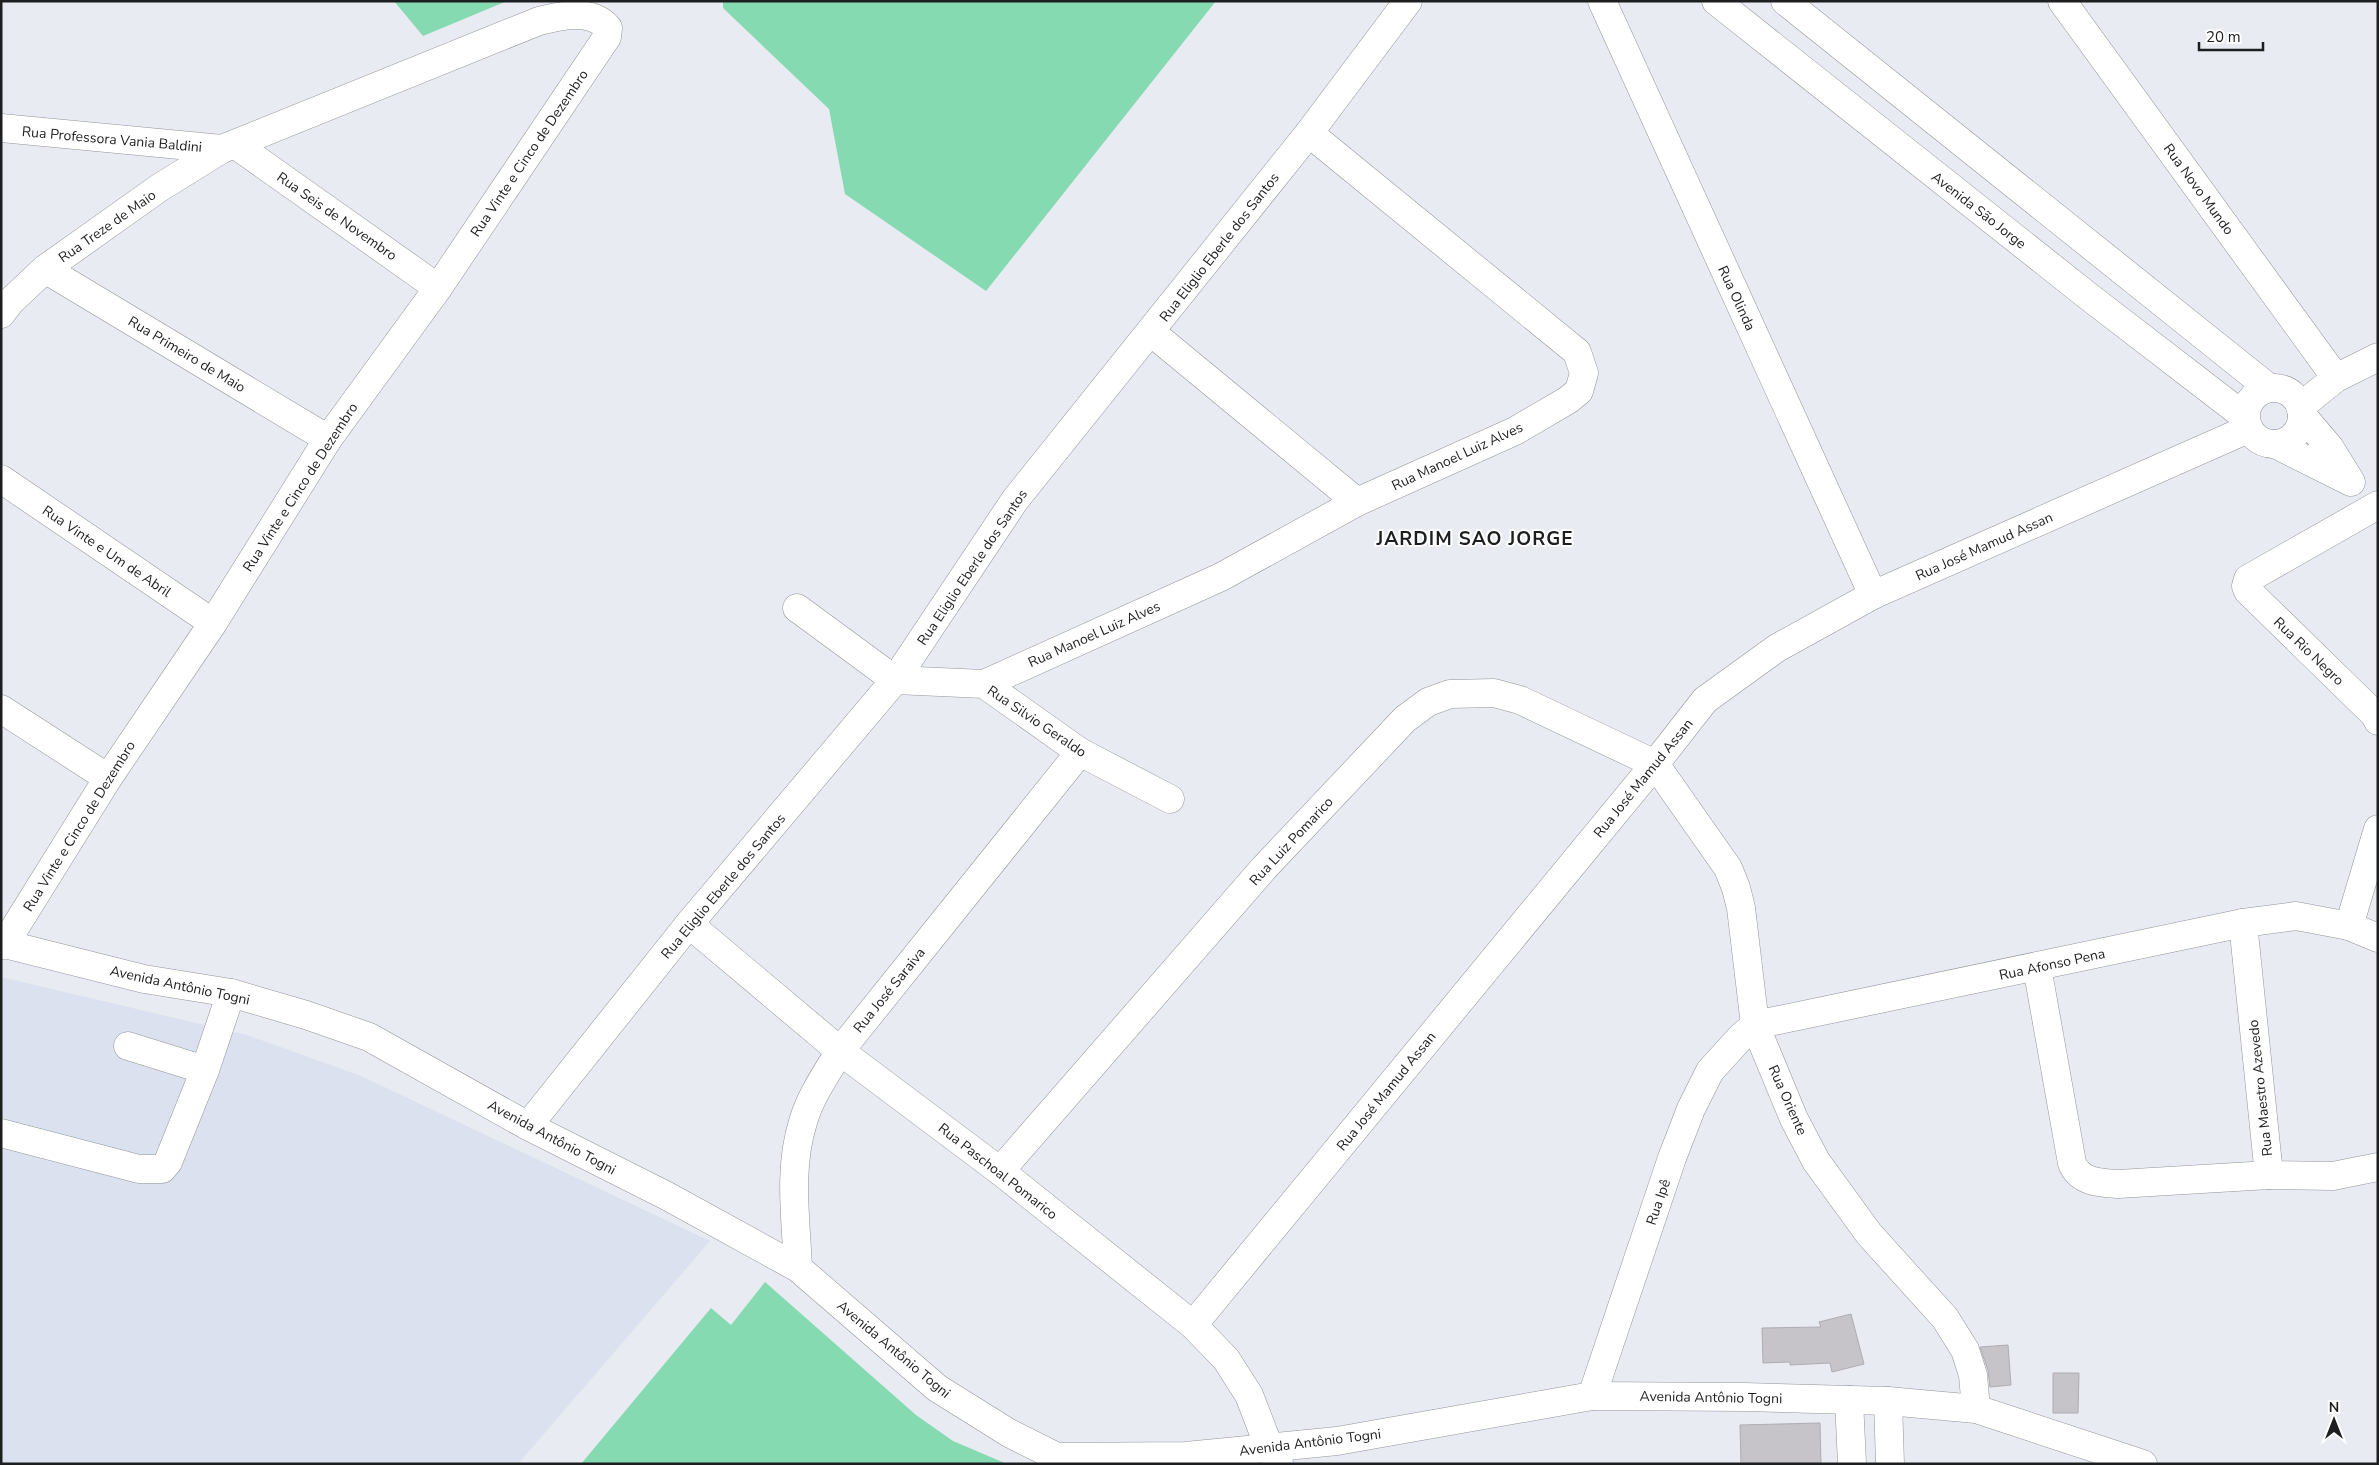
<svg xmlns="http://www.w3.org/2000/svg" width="2379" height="1465" viewBox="0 0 2379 1465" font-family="'Nunito Sans',sans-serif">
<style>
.built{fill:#dbe1ee}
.green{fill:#85dab1}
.building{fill:#c6c3c9;stroke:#afacb2}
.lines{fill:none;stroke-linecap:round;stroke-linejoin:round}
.minor-casing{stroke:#92949a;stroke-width:29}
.minor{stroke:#fff;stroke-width:28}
.labels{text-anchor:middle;stroke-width:4;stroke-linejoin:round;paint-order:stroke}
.street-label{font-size:14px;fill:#1d1e20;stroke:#fff}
.district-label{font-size:19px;font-weight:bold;letter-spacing:1px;fill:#1d1e20;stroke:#fff}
</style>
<rect width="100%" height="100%" fill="#e8ebf1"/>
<!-- built -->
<path class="built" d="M1,977L247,1035L361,1076L710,1241L518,1464H1Z"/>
<!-- green -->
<g class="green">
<path d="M394,1H507L423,36Z"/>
<path d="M723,1H1216L986,291L845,194L829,109L723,8Z"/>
<path d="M765,1282L916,1415L953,1441L1007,1464H581L711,1308L731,1325Z"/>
</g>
<!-- building -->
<g class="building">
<path d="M1851,1314L1864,1364L1832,1372L1830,1363L1790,1365V1362L1763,1363L1762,1328L1821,1327L1819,1322Z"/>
<path d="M2008,1345L2011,1385L1990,1387L1988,1370L1980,1347Z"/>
<path d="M2053,1373H2079L2078,1413H2053Z"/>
<path d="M1820,1423L1821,1464H1741L1740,1425Z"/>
</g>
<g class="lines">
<!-- minor casing -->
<g class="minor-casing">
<g id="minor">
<path d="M1602,1L1873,595"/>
<path d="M1716,1L2088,296L2244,416"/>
<path d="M1785,1L2269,388"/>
<path d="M2062,1L2336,378"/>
<path d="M1,128L222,149"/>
<path d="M236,145L438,288"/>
<path d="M45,269L328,439"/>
<path d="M1,314L11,301L45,269L159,188L222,149L539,21C560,16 591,8 608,28L607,37L438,288L328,439L213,623L108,778L4,945"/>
<path d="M1151,332L1357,502"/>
<circle cx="2274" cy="416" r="28"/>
<path d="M2300,407L2336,378L2378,357"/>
<path d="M2275,444L2351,482L2330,448L2302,415"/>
<path d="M1,479L213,623"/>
<path d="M2378,505L2248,579L2246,586L2248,591L2375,715L2378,721"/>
<path d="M797,608L895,680L984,684L1080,752L1170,799"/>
<path d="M984,684L1221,577L1357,502L1515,431L1568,400L1579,391L1584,373L1577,352L1309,133"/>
<path d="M1,709L108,778"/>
<path d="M2243,923L2269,1175L2333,1176L2378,1167"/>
<path d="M689,924L840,1051L1000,1171L1193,1325L1226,1359L1249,1395L1269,1447L1279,1463"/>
<path d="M2349,926L2378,829"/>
<path d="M1,943L144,979L231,993L306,1015L369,1037L528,1126L667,1196L798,1268L937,1388L1009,1433L1057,1457L1186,1456L1337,1441L1592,1396L1745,1397L1888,1401L1976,1409L2143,1464"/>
<path d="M2037,967L2072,1163C2079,1182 2100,1183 2118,1184L2269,1175"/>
<path d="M128,1046L205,1070"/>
<path d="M528,1126L689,924L895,680L1015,500L1309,133L1408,1"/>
<path d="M1,1133L139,1169H162L168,1162L205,1070L231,993"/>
<path d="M1000,1171L1264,868L1405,719L1428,702L1450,694L1494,693L1520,700L1655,764L1728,868L1736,888L1741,908L1755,1025L1794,1119L1816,1161L1869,1234L1945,1318L1965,1350L1973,1375L1976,1409"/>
<path d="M798,1268C796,1220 788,1169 803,1122C810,1097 826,1074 840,1051L1080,752"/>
<path d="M1193,1325L1655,764L1705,700L1777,648L1873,595L2248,429"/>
<path d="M1592,1396L1672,1158L1691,1109L1710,1071L1741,1037L1755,1025L2243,923L2296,916L2349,926L2378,938"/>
<path d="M1849,1400L1852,1464"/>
<path d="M1888,1401L1890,1464"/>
</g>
</g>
<!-- minor -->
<use href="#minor" class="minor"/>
</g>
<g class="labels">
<!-- street labels -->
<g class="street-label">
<text transform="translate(112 139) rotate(5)" y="5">Rua Professora Vania Baldini</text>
<text transform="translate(529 153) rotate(-56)" y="5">Rua Vinte e Cinco de Dezembro</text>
<text transform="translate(2199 189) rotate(54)" y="5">Rua Novo Mundo</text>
<text transform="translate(1979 210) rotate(38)" y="5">Avenida São Jorge</text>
<text transform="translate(337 216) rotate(35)" y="5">Rua Seis de Novembro</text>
<text transform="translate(107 226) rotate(-35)" y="5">Rua Treze de Maio</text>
<text transform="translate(1219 247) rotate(-52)" y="5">Rua Eliglio Eberle dos Santos</text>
<text transform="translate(1737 298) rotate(65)" y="5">Rua Olinda</text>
<text transform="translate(187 354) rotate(31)" y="5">Rua Primeiro de Maio</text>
<text transform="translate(1457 456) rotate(-25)" y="5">Rua Manoel Luiz Alves</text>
<text transform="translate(300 487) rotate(-57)" y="5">Rua Vinte e Cinco de Dezembro</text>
<text transform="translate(1984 546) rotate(-24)" y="5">Rua José Mamud Assan</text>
<text transform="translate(107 551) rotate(34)" y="5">Rua Vinte e Um de Abril</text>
<text transform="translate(972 567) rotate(-56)" y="5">Rua Eliglio Eberle dos Santos</text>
<text transform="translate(1094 634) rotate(-24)" y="5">Rua Manoel Luiz Alves</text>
<text transform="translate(2309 651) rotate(44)" y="5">Rua Rio Negro</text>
<text transform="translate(1037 721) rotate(34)" y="5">Rua Silvio Geraldo</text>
<text transform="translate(1643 778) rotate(-51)" y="5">Rua José Mamud Assan</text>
<text transform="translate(79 826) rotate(-58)" y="5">Rua Vinte e Cinco de Dezembro</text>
<text transform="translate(1291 841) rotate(-47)" y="5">Rua Luiz Pomarico</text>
<text transform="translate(723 886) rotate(-50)" y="5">Rua Eliglio Eberle dos Santos</text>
<text transform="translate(2052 964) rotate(-12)" y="5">Rua Afonso Pena</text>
<text transform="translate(180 985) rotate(12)" y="5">Avenida Antônio Togni</text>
<text transform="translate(889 990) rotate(-51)" y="5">Rua José Saraiva</text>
<text transform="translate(2260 1088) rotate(-96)" y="5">Rua Maestro Azevedo</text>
<text transform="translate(1386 1091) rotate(-51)" y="5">Rua José Mamud Assan</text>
<text transform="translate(1788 1100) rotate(66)" y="5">Rua Oriente</text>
<text transform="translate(552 1137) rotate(28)" y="5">Avenida Antônio Togni</text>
<text transform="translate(998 1171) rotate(38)" y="5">Rua Paschoal Pomarico</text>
<text transform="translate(1658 1202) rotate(-71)" y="5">Rua Ipê</text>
<text transform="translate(894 1349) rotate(40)" y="5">Avenida Antônio Togni</text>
<text transform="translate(1711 1397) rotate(1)" y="5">Avenida Antônio Togni</text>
<text transform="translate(1310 1442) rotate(-7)" y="5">Avenida Antônio Togni</text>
</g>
<!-- district labels -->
<g class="district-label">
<text x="1475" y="545">JARDIM SAO JORGE</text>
</g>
</g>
<!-- border -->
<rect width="2379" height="1465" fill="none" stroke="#1d1e20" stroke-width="5"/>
<!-- north arrow -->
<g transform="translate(2334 1420)" stroke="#ffffff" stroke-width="4" paint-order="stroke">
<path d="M0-4L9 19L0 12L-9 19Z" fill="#1d1e20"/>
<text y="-8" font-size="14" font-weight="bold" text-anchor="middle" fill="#1d1e20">N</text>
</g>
<!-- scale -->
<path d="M2199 42v8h64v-8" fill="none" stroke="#1d1e20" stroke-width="2.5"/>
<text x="2206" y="42" font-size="15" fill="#1d1e20" stroke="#ffffff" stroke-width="4" paint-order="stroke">20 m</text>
</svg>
